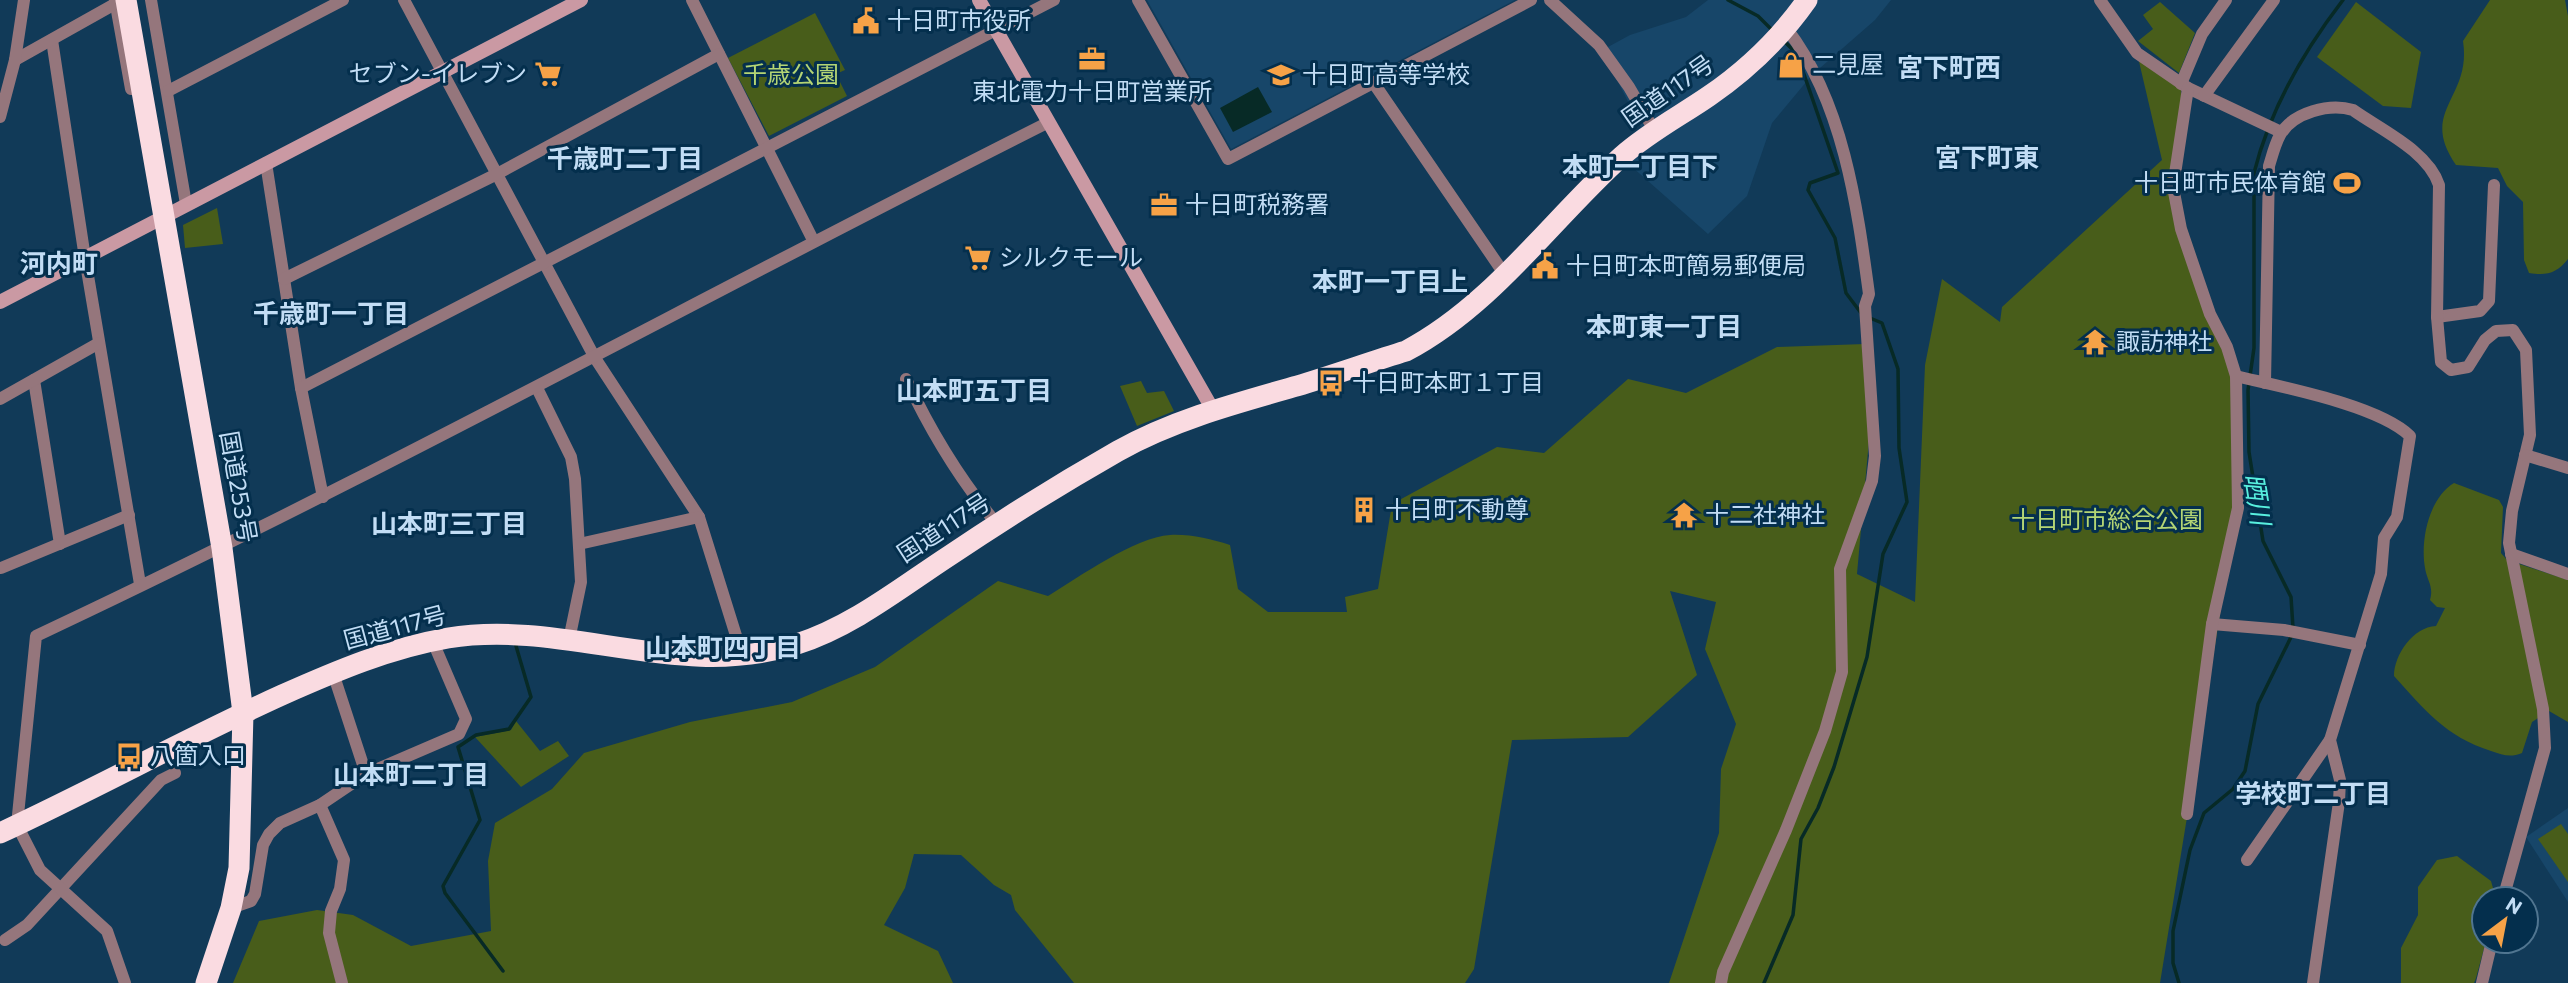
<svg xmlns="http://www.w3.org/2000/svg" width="2568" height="983" viewBox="0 0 2568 983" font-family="Commissioner,'Noto Sans JP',sans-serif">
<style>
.built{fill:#174669}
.green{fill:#485d1a}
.water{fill:#072a26}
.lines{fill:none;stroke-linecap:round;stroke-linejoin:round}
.stream{stroke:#072a26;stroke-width:3.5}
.street{stroke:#95767c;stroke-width:12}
.secondary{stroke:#ca99a3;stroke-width:14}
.highway{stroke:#fadbe1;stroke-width:21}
.labels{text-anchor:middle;stroke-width:6;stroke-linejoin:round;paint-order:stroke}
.poi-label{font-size:24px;fill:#c2ddf5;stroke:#042f4d;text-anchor:start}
.park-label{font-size:24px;fill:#b4d574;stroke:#042f4d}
.street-label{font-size:24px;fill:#c2ddf5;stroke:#042f4d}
.neighbourhood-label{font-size:26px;font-weight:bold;fill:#c2ddf5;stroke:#042f4d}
.water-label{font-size:26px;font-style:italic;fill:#58f0df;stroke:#042f4d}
</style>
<rect width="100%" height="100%" fill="#113a58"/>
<!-- built -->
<g class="built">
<path d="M1147,0H1515L1231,149Z"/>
<path d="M1708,0H1891L1875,20L1812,75L1772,123L1747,196L1708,234L1614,151L1641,127L1617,80L1597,53L1630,35L1686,17Z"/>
<path d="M2568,808V902L2526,837Z"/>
</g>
<!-- green -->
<g class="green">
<path d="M2490,0H2565L2568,16V259C2557,273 2547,276 2529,273L2524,260L2523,202L2507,186L2498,168L2456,165C2418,110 2472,99 2463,41Z"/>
<path d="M2160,2L2195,33L2179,73L2138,41L2153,29L2143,15Z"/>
<path d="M2356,2L2421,52L2411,108L2383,106L2317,57Z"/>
<path d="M815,13L845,70L836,74L847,96L769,136L728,58Z"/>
<path d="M2137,53L2181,84V122L2173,187L2236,376L2233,535L2160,983H1669L1719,833L1721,769L1736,724L1705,649L1716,602L1670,591L1697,675L1628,737L1512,740L1474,969L1465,983H1074L1015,910L1011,895L994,885L961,855L914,854L905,888L884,925L938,951L953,983H233L259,921L317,910L353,915L411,946L491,931L488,861L495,823L552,789L584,753L690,722L792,702L875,667L998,581L1048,596C1079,577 1135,537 1170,535C1191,534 1210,539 1230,545L1238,589L1268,612H1347L1345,597L1378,589L1392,504L1497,447L1544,453L1628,379L1686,393L1777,347L1865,344L1869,440L1857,574L1915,602L1925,365L1942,279L2000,322L2002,307L2162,160Z"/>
<path d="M217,208L223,244L185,248L183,225Z"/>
<path d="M1141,381L1147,393L1164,391L1174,411L1137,426L1120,386Z"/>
<path d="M2454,483L2499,500L2503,507L2501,553L2507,560L2568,580V722L2549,711L2532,722L2522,753C2510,758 2503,755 2491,751C2445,736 2426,711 2394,676C2394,655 2413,627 2436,626L2445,608L2437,607L2430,600C2434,586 2427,581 2425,568C2420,540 2429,498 2454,483Z"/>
<path d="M516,721L540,751L558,741L569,756L521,787L475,737L511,730Z"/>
<path d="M2561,824L2568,834V882L2538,839Z"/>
<path d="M2457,856L2491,881L2496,899H2484L2486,941L2476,978L2474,983H2401V948L2418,915V887L2437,860Z"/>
</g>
<!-- water -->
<path class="water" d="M1258,87L1272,112L1233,132L1220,108Z"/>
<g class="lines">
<!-- stream -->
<g class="stream">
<path d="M1728,0L1758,16L1773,31"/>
<path d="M1784,41L1797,54L1838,173L1810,183L1808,190L1835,238L1846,293L1861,313"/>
<path d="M2293,628L2291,597L2263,541L2249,452L2248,390L2254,348V173C2270,109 2303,52 2343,0"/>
<path d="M503,971L445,893L443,886L480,820L458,747L476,735L509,729L531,697L516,646"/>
<path d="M1764,983L1793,915L1801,839L1818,808L1834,767L1867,657L1883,554L1907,502L1899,448L1898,369L1882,323L1870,318"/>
<path d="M2179,983L2173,963V931L2190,850L2204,813L2233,789L2245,771L2258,704L2292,635"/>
</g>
<!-- street -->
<g class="street">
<path d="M115,0L131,89"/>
<path d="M151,0L186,204"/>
<path d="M404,0L595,358L699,517L743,658"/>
<path d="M692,0L813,240"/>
<path d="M1138,0L1228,159L1531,0"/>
<path d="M1550,0L1599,45L1629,87L1654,130"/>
<path d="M2100,0L2137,53L2188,88L2281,132"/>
<path d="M52,40L85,258L140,584"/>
<path d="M15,60L122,0"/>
<path d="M1373,82L1505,275"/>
<path d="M2181,84L2202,34L2226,0"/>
<path d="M168,91L343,0"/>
<path d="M2204,96L2274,0"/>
<path d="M0,117L15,60L24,0"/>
<path d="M266,163L301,388L323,497"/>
<path d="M284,279L497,174L719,54"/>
<path d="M2437,317L2480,311L2489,301L2494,185"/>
<path d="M2236,376C2281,387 2378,405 2410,436L2397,517L2384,538L2381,574L2330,740L2340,780L2339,802L2313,983"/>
<path d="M906,379C931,432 959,479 997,524"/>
<path d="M34,380L60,544"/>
<path d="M2265,383L2269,166C2272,156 2275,144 2280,135C2293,112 2330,103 2353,110C2381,130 2428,151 2439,185L2437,317L2441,362L2451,370L2468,367L2485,340L2496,331L2513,330L2526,350L2530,435L2512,511L2509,543L2543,709L2545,748L2503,899"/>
<path d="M301,388L1054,0"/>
<path d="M537,388L571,457L575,479L581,582L569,640"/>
<path d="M0,399L99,343"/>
<path d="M2525,455L2568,468"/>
<path d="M579,544L699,517"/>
<path d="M2511,554L2568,574"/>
<path d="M1,568L129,515"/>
<path d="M2212,624L2284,630L2360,645"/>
<path d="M366,774L459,734L466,719L433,642"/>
<path d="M320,805L344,860L340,889L331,911L329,933L342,983"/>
<path d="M2187,814L2212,624L2238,508L2236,376L2227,347L2210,314L2181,229L2173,187L2188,88"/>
<path d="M2247,860L2330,740"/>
<path d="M231,908L251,901L255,894L263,845L269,834L280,823L320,805L366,774L333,673"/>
<path d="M5,940L27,925L161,780L175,773"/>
<path d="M125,983L107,931L40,870L17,825L36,636C379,475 710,292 1049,122"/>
<path d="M1721,983L1723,972L1786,830L1825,731L1842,672L1840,569L1872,481L1875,456L1865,306L1869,294C1857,205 1843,102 1787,29"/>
<path d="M2482,983L2492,941"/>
</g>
<!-- secondary -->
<g class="secondary">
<path d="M979,0L1213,410"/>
<path d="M0,302L581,0"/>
</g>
<!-- highway -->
<g class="highway">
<path d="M126,0L222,548L243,713L239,868L231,908L206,983"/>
<path d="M0,833C95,789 187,738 282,695C336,671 390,648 448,638C567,619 679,682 797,644C853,626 900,588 949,556C1004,519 1060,484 1118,451C1173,420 1237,403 1297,386C1334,375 1370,362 1406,351C1493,305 1551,220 1622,156C1649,132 1680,116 1709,96C1747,70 1781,37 1807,0"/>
</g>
</g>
<!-- icons -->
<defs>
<g id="civic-bare" transform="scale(2.1)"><path d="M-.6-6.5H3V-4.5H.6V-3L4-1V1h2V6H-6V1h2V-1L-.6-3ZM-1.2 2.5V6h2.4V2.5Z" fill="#f6a247" stroke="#042f4d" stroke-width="2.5" paint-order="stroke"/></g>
<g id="office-bare" transform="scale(2.1)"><path d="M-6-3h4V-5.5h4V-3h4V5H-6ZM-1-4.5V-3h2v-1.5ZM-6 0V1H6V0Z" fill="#f6a247" stroke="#042f4d" stroke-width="2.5" paint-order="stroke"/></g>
<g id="shop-bare" transform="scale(2.1)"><path d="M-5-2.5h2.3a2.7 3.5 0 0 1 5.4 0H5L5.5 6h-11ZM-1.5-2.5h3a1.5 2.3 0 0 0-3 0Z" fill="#f6a247" stroke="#042f4d" stroke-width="2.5" paint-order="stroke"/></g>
<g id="supermarket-bare" transform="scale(2.1)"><path d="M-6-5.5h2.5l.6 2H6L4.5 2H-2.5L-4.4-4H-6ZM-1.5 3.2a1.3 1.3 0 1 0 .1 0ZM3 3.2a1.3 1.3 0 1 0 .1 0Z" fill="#f6a247" stroke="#042f4d" stroke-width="2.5" paint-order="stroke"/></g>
<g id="school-bare" transform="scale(2.1)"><path d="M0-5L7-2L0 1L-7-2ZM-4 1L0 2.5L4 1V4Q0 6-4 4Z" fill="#f6a247" stroke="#042f4d" stroke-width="2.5" paint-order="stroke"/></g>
<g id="stadium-bare" transform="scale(2.1)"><path d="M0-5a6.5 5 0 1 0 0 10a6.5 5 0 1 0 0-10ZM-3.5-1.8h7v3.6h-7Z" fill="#f6a247" stroke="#042f4d" stroke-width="2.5" paint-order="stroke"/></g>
<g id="temple-bare" transform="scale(2.1)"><path d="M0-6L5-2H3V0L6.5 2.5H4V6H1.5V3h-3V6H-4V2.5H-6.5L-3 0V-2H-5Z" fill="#f6a247" stroke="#042f4d" stroke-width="2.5" paint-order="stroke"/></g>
<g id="bus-bare" transform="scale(2.1)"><path d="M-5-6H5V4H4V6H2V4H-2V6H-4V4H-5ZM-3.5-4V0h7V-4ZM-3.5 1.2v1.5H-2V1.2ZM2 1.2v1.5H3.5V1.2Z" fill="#f6a247" stroke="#042f4d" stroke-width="2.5" paint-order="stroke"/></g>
<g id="building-bare" transform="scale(2.1)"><path d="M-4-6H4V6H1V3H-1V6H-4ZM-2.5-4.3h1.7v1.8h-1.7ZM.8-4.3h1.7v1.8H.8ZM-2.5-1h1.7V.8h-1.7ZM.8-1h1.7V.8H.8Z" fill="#f6a247" stroke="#042f4d" stroke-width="2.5" paint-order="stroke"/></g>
</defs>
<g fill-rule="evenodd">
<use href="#civic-bare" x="866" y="21"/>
<use href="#office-bare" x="1092" y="59"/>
<use href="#shop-bare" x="1791" y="65"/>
<use href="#supermarket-bare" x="548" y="74"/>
<use href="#school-bare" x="1281" y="75"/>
<use href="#stadium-bare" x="2347" y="183"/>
<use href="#office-bare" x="1164" y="205"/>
<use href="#supermarket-bare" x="978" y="258"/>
<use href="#civic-bare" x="1545" y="266"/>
<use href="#temple-bare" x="2095" y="342"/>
<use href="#bus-bare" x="1331" y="383"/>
<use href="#building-bare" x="1364" y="510"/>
<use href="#temple-bare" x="1684" y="515"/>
<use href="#bus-bare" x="129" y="756"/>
</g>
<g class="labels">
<!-- poi labels -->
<g class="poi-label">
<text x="887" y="29">十日町市役所</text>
<text x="1812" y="73">二見屋</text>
<text x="527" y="82" text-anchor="end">セブン-イレブン</text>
<text x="1302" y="83">十日町高等学校</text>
<text x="1092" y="100" text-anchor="middle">東北電力十日町営業所</text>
<text x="2326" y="191" text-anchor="end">十日町市民体育館</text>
<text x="1185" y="213">十日町税務署</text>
<text x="999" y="266">シルクモール</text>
<text x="1566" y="274">十日町本町簡易郵便局</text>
<text x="2116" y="350">諏訪神社</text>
<text x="1352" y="391">十日町本町１丁目</text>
<text x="1385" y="518">十日町不動尊</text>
<text x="1705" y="523">十二社神社</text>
<text x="150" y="764">八箇入口</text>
</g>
<!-- park labels -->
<g class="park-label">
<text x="791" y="83">千歳公園</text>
<text x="2107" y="528">十日町市総合公園</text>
</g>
<!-- street labels -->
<g class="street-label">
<text transform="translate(1668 91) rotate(-35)" y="8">国道117号</text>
<text transform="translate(238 487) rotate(80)" y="8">国道253号</text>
<text transform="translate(944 528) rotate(-33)" y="8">国道117号</text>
<text transform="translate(395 628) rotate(-15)" y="8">国道117号</text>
</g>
<!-- neighbourhood labels -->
<g class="neighbourhood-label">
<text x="1949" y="77">宮下町西</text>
<text x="1987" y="167">宮下町東</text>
<text x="625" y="168">千歳町二丁目</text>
<text x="1640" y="176">本町一丁目下</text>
<text x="59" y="273">河内町</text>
<text x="1390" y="291">本町一丁目上</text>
<text x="331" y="323">千歳町一丁目</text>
<text x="1664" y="336">本町東一丁目</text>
<text x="974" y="400">山本町五丁目</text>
<text x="449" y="533">山本町三丁目</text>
<text x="723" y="657">山本町四丁目</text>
<text x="411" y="784">山本町二丁目</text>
<text x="2313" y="803">学校町二丁目</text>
</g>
<!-- water labels -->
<g class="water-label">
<text transform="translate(2257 499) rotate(81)" y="9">晒川</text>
</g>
</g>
<!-- north arrow -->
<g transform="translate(2505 920) rotate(32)"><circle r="33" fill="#042f4d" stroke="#507590" stroke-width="2"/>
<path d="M0-5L12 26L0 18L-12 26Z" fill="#f6a247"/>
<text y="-10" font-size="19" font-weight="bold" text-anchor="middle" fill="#c2ddf5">N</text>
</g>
</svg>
